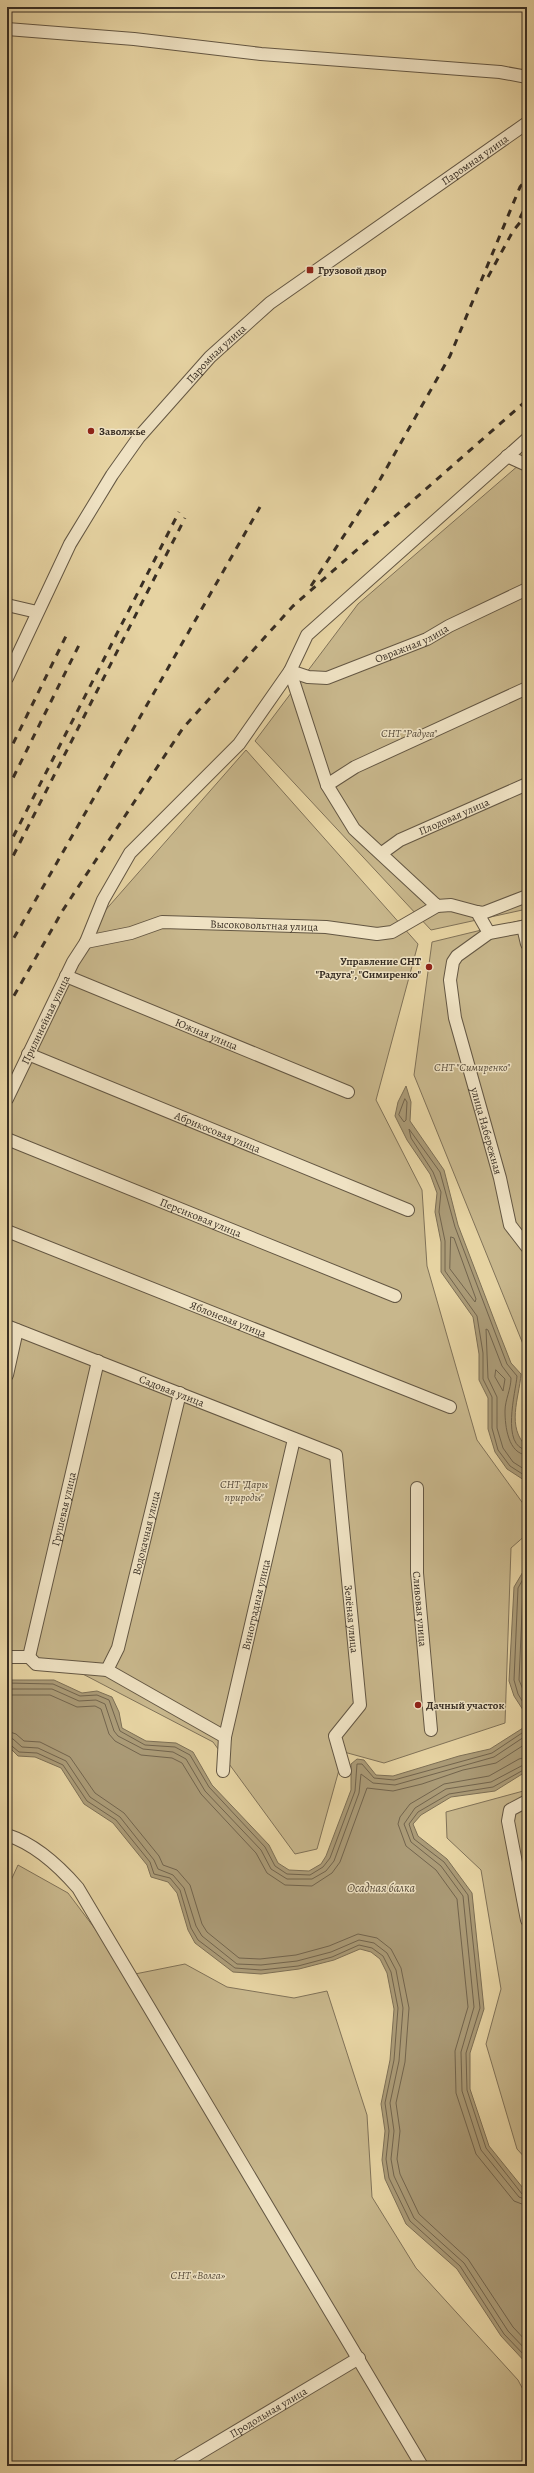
<svg xmlns="http://www.w3.org/2000/svg" width="534" height="2473" viewBox="0 0 534 2473" font-family="Alegreya,serif">
<style>
.green{fill:#c8b78c;stroke:#807258}
.water{fill:#ab9b77;stroke:#7d6f55}
.lines{fill:none;stroke-linecap:round;stroke-linejoin:round}
.shore{stroke:#72644d;stroke-width:1}
.minor-casing{stroke:#645743;stroke-width:14}
.minor{stroke:#efe2c3;stroke-width:12}
.rail{stroke:#382e23;stroke-width:3;stroke-dasharray:7 7;stroke-linecap:butt}
.poi-dot{fill:#8f2418;stroke:#efe2c3;stroke-width:1.5}
.labels{text-anchor:middle;stroke-width:3;stroke-linejoin:round;paint-order:stroke}
.street-label{font-size:11px;fill:#382e23;stroke:#efe2c3}
.poi-label{font-size:11px;font-weight:bold;fill:#382e23;stroke:#efe2c3;text-anchor:start}
.park-label{font-size:11px;font-style:italic;fill:#554938;stroke:#efe2c3}
.water-label{font-size:12px;font-style:italic;fill:#554938;stroke:#efe2c3}
</style>
<rect width="100%" height="100%" fill="#e6d3a2"/>
<filter id="stains"><feTurbulence type="fractalNoise" baseFrequency=".005" numOctaves="4"/><feColorMatrix values="0 0 0 0 .2 0 0 0 0 .09 0 0 0 0 .02 0 0 0 .5 -.17"/></filter>
<radialGradient id="worn" r=".72"><stop offset=".6" stop-color="#630" stop-opacity="0"/><stop offset="1" stop-color="#630" stop-opacity=".3"/></radialGradient>
<!-- green -->
<g class="green">
<path d="M527,458V909L431,930L255,741L358,604Z"/>
<path d="M246,750L418,944L376,1100L422,1190L427,1266L477,1440L527,1509V1534L511,1548L505,1723L384,1763L344,1752L317,1849L295,1854L213,1742L77,1671L28,1661H7V1085L81,938Z"/>
<path d="M527,919V1367L525,1349L414,1075L432,942Z"/>
<path d="M527,1790V2160L517,2149L486,2044L501,1989L481,1870L447,1838L446,1812Z"/>
<path d="M18,1865L68,1893L108,1946L125,1976L185,1964L227,1987L294,1998L327,1991L367,2115L372,2197L416,2268L518,2380L527,2397V2466H7V1889Z"/>
</g>
<!-- water -->
<g class="water">
<path d="M406,1086L411,1102L410,1121L444,1170L458,1225L500,1335L511,1363L521,1374C519,1399 506,1427 527,1447V1482L507,1469L495,1452L488,1429V1398L479,1380V1354L473,1317L441,1272V1242L435,1212L437,1193L430,1174L407,1140L395,1116L398,1102Z"/>
<path d="M527,1565V1771L495,1791L451,1797L421,1815L413,1824L418,1836L447,1859L472,1893L484,2009L470,2053V2089L489,2146L527,2193V2364L501,2336L457,2269L406,2224L385,2179L382,2160L385,2131L381,2104L390,2060L394,2009L387,1973L380,1959L371,1952L360,1949L334,1960L299,1969L261,1974L233,1972L195,1943L188,1930L177,1893L168,1882L151,1877L147,1865L113,1823L84,1804L61,1768L35,1757L18,1756L7,1745V1680H54L82,1693L97,1691L112,1697L119,1712L122,1728L146,1741L176,1743L193,1752L212,1785L269,1845L278,1863L289,1870L309,1871L321,1864L326,1856L351,1790V1764L357,1759L364,1760L376,1775L393,1776L459,1756L490,1749L523,1728L525,1713L514,1696L509,1681L514,1587Z"/>
</g>
<g class="lines">
<!-- shore -->
<g class="shore">
<path d="M405,1099L407,1102L406,1120L404,1122L399,1115Z"/>
<path d="M451,1237L454,1238L476,1299L475,1302L450,1269Z"/>
<path d="M496,1370L505,1379L503,1391L495,1377Z"/>
<path d="M527,1450C500,1447 516,1391 517,1376L507,1364L455,1227L440,1172L409,1129L411,1138L433,1172L441,1192L439,1212L445,1241V1271L477,1316L483,1353V1379L492,1397V1428L498,1450L510,1466L527,1477"/>
<path d="M527,1455C508,1454 505,1426 505,1411C505,1400 511,1389 511,1378L502,1366L488,1330L486,1329L488,1378L497,1397V1428L503,1448L513,1462L527,1471"/>
<path d="M527,1572L518,1588L514,1680L518,1694L527,1709"/>
<path d="M527,1581L523,1590L519,1680L527,1699"/>
<path d="M7,1683L53,1684L80,1696L97,1695L109,1700L120,1731L145,1745L175,1747L190,1755L209,1787L265,1847L275,1866L287,1874L310,1875L323,1867L330,1858L355,1791L357,1764H362L374,1778L394,1780L492,1753L525,1731L527,1725"/>
<path d="M7,1689H52L79,1701L96,1700L105,1704L114,1731L118,1736L143,1749L173,1752L186,1759L205,1791L261,1850L271,1869L287,1879H312L326,1871L334,1861L359,1793L361,1774L373,1783L395,1785L494,1757L527,1735"/>
<path d="M7,1695H50L77,1707L95,1706L101,1709L109,1734L115,1741L141,1755L172,1758L182,1763L201,1794L256,1853L267,1873L285,1885L312,1886L332,1873L340,1862L367,1788L393,1791L422,1784L463,1770L496,1763L527,1743"/>
<path d="M7,1731L16,1734L24,1741L40,1742L70,1757L95,1793L124,1813L159,1856L163,1865L177,1870L190,1885L202,1924L207,1932L239,1958L260,1959L296,1955L329,1946L358,1934L377,1938L391,1949L401,1968L409,2008L405,2062L396,2103L400,2131L397,2159L400,2174L419,2214L468,2259L513,2327L527,2342"/>
<path d="M7,1737L13,1739L22,1747L38,1748L66,1761L90,1797L120,1817L154,1860L158,1869L173,1875L184,1888L196,1926L202,1936L237,1964L261,1965L297,1961L331,1952L359,1940L374,1943L387,1953L396,1970L403,2008L399,2061L390,2103L394,2131L391,2159L394,2176L414,2218L464,2263L508,2331L527,2351"/>
<path d="M7,1742L19,1752L37,1753L63,1765L87,1801L116,1820L150,1862L154,1874L170,1878L180,1890L191,1928L198,1940L235,1968L261,1970L298,1966L332,1957L359,1945L372,1948L383,1956L391,1972L398,2008L394,2060L385,2103L389,2131L386,2159L389,2178L410,2221L460,2266L504,2334L527,2358"/>
<path d="M527,1757L519,1759L489,1776L444,1784L410,1804L400,1817L398,1824L406,1846L436,1870L457,1899L468,2007L455,2051L456,2093L476,2154L514,2201L527,2206"/>
<path d="M527,1763L491,1782L446,1789L415,1808L404,1824L411,1842L441,1866L463,1896L474,2007L461,2052L462,2091L481,2150L519,2197L527,2200"/>
<path d="M527,1768L493,1787L449,1794L418,1812L409,1824L414,1839L444,1862L468,1895L480,2008L466,2053L467,2090L486,2148L522,2194L527,2195"/>
</g>
<!-- minor casing -->
<g class="minor-casing">
<g id="minor">
<path d="M7,29L134,39L261,54L500,72L527,77"/>
<path d="M507,456L527,465"/>
<path d="M7,605L37,612"/>
<path id="s1" d="M7,678L70,544L112,475L139,437L210,357L270,303L527,123"/>
<path d="M327,785L355,767L527,688"/>
<path id="s2" d="M382,853L400,840L527,784"/>
<path d="M477,912L483,913L527,896"/>
<path id="s3" d="M527,926L489,933L457,956L453,962L450,980L455,1018L500,1178L510,1225L527,1247"/>
<path d="M523,927L527,944"/>
<path d="M489,933L477,912L451,905L437,906L354,829L327,785L290,671L307,635L527,439"/>
<path id="s4" d="M86,942L131,933L162,922L326,927L377,934L392,932L437,906"/>
<path id="s5" d="M66,976L348,1092"/>
<path id="s6" d="M28,1054L408,1210"/>
<path id="s7" d="M7,1099L73,962L86,942L103,900L130,853L239,744L290,671L308,677L327,678L427,639L449,626L527,589"/>
<path id="s8" d="M7,1139L395,1296"/>
<path id="s9" d="M7,1231L450,1407"/>
<path id="s10" d="M7,1326L336,1455L360,1705L335,1736L345,1771"/>
<path d="M7,1375L17,1330"/>
<path id="s11" d="M417,1488V1573L431,1730"/>
<path d="M7,1657H29L36,1664L107,1670L225,1737"/>
<path id="s12" d="M29,1657L98,1361"/>
<path id="s13" d="M107,1670L118,1648L180,1393"/>
<path id="s14" d="M223,1771L225,1737L294,1439"/>
<path d="M527,1801L510,1810L508,1821L527,1920"/>
<path d="M7,1835C35,1844 59,1866 78,1888L422,2466"/>
<path id="s15" d="M178,2466L359,2358"/>
</g>
</g>
<!-- minor -->
<use href="#minor" class="minor"/>
<!-- rail -->
<g class="rail">
<path d="M520,218L527,204"/>
<path d="M488,277L513,231L527,214"/>
<path d="M311,586L377,485L450,356L520,187L527,179"/>
<path d="M7,756L68,632"/>
<path d="M7,790L81,641"/>
<path d="M7,849L179,512"/>
<path d="M7,868L185,518"/>
<path d="M7,950L260,507"/>
<path d="M7,1008L63,910L183,728L293,606L527,400"/>
</g>
</g>
<!-- markers -->
<g class="poi-dot">
<rect x="306" y="266" width="8" height="8" rx="2"/>
<circle cx="91" cy="431" r="4"/>
<circle cx="429" cy="967" r="4"/>
<circle cx="418" cy="1705" r="4"/>
</g>
<g class="labels">
<!-- street labels -->
<g class="street-label">
<text dy="4" stroke="none"><textPath href="#s1" startOffset="713">Паромная улица</textPath></text>
<text dy="4" stroke="none"><textPath href="#s1" startOffset="389">Паромная улица</textPath></text>
<text dy="4" stroke="none"><textPath href="#s7" startOffset="648">Овражная улица</textPath></text>
<text dy="4" stroke="none"><textPath href="#s2" startOffset="81">Плодовая улица</textPath></text>
<text dy="4" stroke="none"><textPath href="#s4" startOffset="181">Высоковольтная улица</textPath></text>
<text dy="4" stroke="none"><textPath href="#s7" startOffset="88">Прилинейная улица</textPath></text>
<text dy="4" stroke="none"><textPath href="#s5" startOffset="152">Южная улица</textPath></text>
<text dy="4" stroke="none"><textPath href="#s3" startOffset="259">улица Набережная</textPath></text>
<text dy="4" stroke="none"><textPath href="#s6" startOffset="205">Абрикосовая улица</textPath></text>
<text dy="4" stroke="none"><textPath href="#s8" startOffset="209">Персиковая улица</textPath></text>
<text dy="4" stroke="none"><textPath href="#s9" startOffset="238">Яблоневая улица</textPath></text>
<text dy="4" stroke="none"><textPath href="#s10" startOffset="177">Садовая улица</textPath></text>
<text dy="4" stroke="none"><textPath href="#s12" startOffset="152">Грушевая улица</textPath></text>
<text dy="4" stroke="none"><textPath href="#s13" startOffset="143">Водокачная улица</textPath></text>
<text dy="4" stroke="none"><textPath href="#s14" startOffset="170">Виноградная улица</textPath></text>
<text dy="4" stroke="none"><textPath href="#s11" startOffset="121">Сливовая улица</textPath></text>
<text dy="4" stroke="none"><textPath href="#s10" startOffset="518">Зелёная улица</textPath></text>
<text dy="4" stroke="none"><textPath href="#s15" startOffset="105">Продольная улица</textPath></text>
</g>
<!-- poi labels -->
<g class="poi-label">
<text x="318" y="274">Грузовой двор</text>
<text x="99" y="435">Заволжье</text>
<text x="421" y="965" text-anchor="end">Управление СНТ<tspan x="421" dy="13">"Радуга", "Симиренко"</tspan></text>
<text x="426" y="1709">Дачный участок</text>
</g>
<!-- park labels -->
<g class="park-label">
<text x="409" y="737">СНТ "Радуга"</text>
<text x="472" y="1071">СНТ "Симиренко"</text>
<text x="244" y="1488">СНТ "Дары<tspan x="244" dy="13">природы"</tspan></text>
<text x="198" y="2279">СНТ «Волга»</text>
</g>
<!-- water labels -->
<g class="water-label">
<text x="381" y="1892">Осадная балка</text>
</g>
</g>
<!-- margin -->
<rect width="534" height="2473" fill="none" stroke="#e6d3a2" stroke-width="24"/>
<rect x="8" y="8" width="518" height="2457" fill="none" stroke="#382e23" stroke-width="2"/>
<rect x="12" y="12" width="510" height="2449" fill="none" stroke="#382e23"/>
<rect width="100%" height="100%" filter="url(#stains)"/>
<rect width="100%" height="100%" fill="url(#worn)"/>
</svg>
